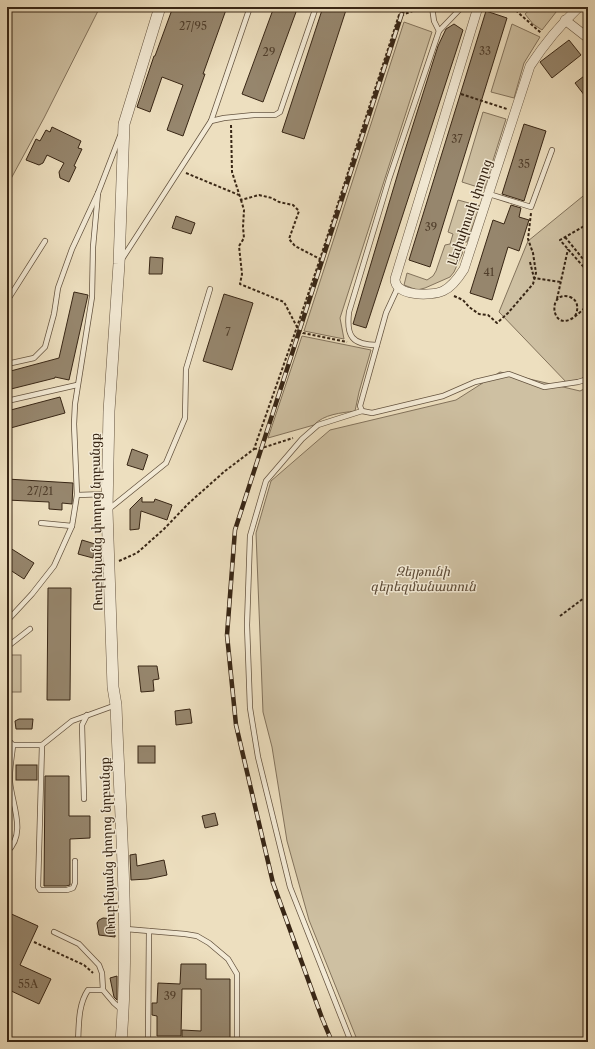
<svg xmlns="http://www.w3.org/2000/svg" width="595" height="1049" viewBox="0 0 595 1049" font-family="'Libre Caslon Text','Noto Serif Armenian',serif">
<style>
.green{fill:#cec0a2;stroke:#83735c}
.building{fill:#96866d;stroke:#382615}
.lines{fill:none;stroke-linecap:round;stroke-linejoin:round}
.service-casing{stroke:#655440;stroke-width:6}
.minor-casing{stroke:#655440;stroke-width:10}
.tertiary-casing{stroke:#655440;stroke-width:12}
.path{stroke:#382615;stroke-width:2;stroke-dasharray:3 2;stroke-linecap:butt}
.service{stroke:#f3ead5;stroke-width:4.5}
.minor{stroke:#f3ead5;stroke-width:9}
.tertiary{stroke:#f3ead5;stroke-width:11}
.rail-casing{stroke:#382615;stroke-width:4.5}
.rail{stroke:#f3ead5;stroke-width:3;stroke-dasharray:9;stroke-linecap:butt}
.labels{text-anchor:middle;stroke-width:3;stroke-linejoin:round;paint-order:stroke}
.number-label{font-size:11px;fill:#503e2b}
.street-label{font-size:13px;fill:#382615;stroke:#f3ead5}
.park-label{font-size:13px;font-style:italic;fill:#5e4c38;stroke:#f3ead5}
</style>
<rect width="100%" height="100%" fill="#eddfbf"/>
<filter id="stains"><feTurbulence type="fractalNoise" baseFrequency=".005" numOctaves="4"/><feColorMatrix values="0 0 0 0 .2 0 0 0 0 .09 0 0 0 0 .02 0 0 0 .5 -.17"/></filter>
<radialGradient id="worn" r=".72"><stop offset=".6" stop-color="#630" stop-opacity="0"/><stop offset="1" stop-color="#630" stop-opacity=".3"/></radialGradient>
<!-- green -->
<g class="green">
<path d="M7,7H100L44,118L7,186Z"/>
<path d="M533,7H560L542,30L533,24L525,14Z"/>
<path d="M404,22L432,32L340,318L344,339L304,331Z"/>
<path d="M512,24L540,37L524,63L514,98L491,92Z"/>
<path d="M483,112L506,119L484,189L462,182Z"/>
<path d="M588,192V375L569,385L499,312L528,241Z"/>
<path d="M458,200L480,206L467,242H462L460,251L463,252L454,272L450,277L425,288L417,290L404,285L407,273L427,280L433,276L436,271L445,245L450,244L453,234L448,232Z"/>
<path d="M302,336L371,350L359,392L355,411C341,413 324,414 314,425L268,438Z"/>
<path d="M500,372L580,391L588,387V1042H358L309,920L287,841L272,747L263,712L256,533L271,481L330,430L456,400Z"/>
<rect x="7" y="655" width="14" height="37"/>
</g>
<!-- building -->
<g class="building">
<path d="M173,7H227L203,74H205L183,136L167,130L183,85L162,77L150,112L137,107L154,56H155Z"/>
<path d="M274,7H282L296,12L263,102L242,94Z"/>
<path d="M323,7L334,10L335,7H347L304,139L282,132Z"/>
<path d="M486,11L507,18L430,267L409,260Z"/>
<path d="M454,24L463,30L366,328L353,324L401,163L438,46L446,29Z"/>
<path d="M569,40L581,55L552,78L540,62Z"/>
<path d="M588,73V100L575,83Z"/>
<path d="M524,124L546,131L524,201L502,194Z"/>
<path d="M52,127L81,141L78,148L82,149L74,166L76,167L69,182L60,178L59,172L64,163L47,155L43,163L39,165L26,160L36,139L40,141L46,130L50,132Z"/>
<path d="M511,205L521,208L519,217L529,220L519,251L508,247L492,300L470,293L493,220L504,224Z"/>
<path d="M176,216L195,223L191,234L172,228Z"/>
<path d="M150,257L163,258L162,274H149Z"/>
<path d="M74,292L88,295L69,380L55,377V378L7,390V372L59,358Z"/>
<path d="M224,294L253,303L232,370L203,361Z"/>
<path d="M60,397L65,413L7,429V411Z"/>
<path d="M132,449L148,455L143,470L127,465Z"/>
<path d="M7,479L73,483L72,504L62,503V510L49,509V502L7,500Z"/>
<path d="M142,497V502H154L155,499L172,505L167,520L141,511L139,529L130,530V509Z"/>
<path d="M82,540L95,544L93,558L78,554Z"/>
<path d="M7,546L34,563L24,579L7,568Z"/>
<path d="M48,588H71L70,700H47Z"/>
<path d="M138,666H157L159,679L153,680L154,691L141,692Z"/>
<path d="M190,709L192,723L176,725L175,711Z"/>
<path d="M19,719H33L32,729H16L15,721Z"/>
<rect x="138" y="746" width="17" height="17"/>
<rect x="16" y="765" width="21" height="15"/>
<path d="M45,776H69V816H90V838L70,839V885L66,886H44Z"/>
<path d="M215,813L218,825L205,828L202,816Z"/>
<path d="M136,854L137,866L164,860L167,875L148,879L131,880L130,855Z"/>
<path d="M7,912L38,926L20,965L51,979L39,1004L7,989Z"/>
<path d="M103,918L115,919V937L99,935L97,923L99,920Z"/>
<path d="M181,964H206V979H230V1040L182,1042V1030L201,1031V989H182L181,1036H157V1016L152,1015V1003H157L158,983L180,984Z"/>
<path d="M117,976V1000L114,997L110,978Z"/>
</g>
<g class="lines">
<!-- service casing -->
<g class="service-casing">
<g id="service">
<path d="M432,7L434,21L439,31L462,7"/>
<path d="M211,121L224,118L254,115H275L280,112L316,7"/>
<path d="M489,194L531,207L552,150"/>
<path d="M122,259L211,121L250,7"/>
<path d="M7,301L45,241"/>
<path d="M377,345C352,345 346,336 349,312L389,179L439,31"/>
<path d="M7,364L34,358L45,347L54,314L58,288L72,249L98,193L120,136"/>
<path d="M7,401L77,385"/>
<path d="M362,411L360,406L386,313L398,287"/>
<path d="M77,495L107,494"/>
<path d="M109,509L166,463L185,418L186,369L210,289"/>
<path d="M41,523L72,526L77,495L74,424L75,404L92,297L93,247L98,193"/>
<path d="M7,621L32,594L54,566L72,526"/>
<path d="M7,647L30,629"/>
<path d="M7,739L13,745H42L72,721L116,705"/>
<path d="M42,745L38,887L40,890H67L73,888L75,883V861"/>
<path d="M84,799L82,725L87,715"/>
<path d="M7,852C27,833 12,805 10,782C9,770 12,757 13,745"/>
<path d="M126,929L185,934L197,936L209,943L228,959L237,974V1042"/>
<path d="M54,932L79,944L99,965L102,973L103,990"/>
<path d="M78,1042C79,1024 78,1005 88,990H103L114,1003L122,1010"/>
<path d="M148,1042L149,931"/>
<path d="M351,1042L290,887L258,757L250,708L247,625L250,536L266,481L302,439L318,425L362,411L372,413L443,396L475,382L509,374L544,387L578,382L588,379"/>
</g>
</g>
<!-- minor casing -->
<g class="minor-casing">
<g id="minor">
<path d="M478,7L395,279C395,297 432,296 443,291C452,287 459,277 464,269L530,66C545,43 559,26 579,7"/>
<path d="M565,20L588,38"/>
</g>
</g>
<!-- tertiary casing -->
<g class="tertiary-casing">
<path id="tertiary" d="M121,1042C130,930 120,817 116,705L113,687L107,510L109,411L119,264L124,124L160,7"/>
</g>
<!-- path -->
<g class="path">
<path d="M512,7L541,33"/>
<path d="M461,94L507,109"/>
<path d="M231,125L232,172L241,200L259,195L272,198L279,202L293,205L299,211L289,239L295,246L320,259L399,15H402L423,7"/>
<path d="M186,173L239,195"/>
<path d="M588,224L560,240L588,272"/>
<path d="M588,226V234"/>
<path d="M565,237L588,265"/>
<path d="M320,259L297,327L303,333L347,342"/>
<path d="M530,262L534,278L561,282"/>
<path d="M454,296L463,300L469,307L479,314L488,315L497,323L508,313L533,284L536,273L533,253L528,239L531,213"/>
<path d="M557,299L568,249"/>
<path d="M575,316C579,309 578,300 570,297C548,289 550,330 571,319C577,316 583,309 588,305"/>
<path d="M254,449L262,448L293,438"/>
<path d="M119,561L137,553L164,529L189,503L225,471L254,449L297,327L284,302L240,284L242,274L239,246L244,238L243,227L244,210L241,200"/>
<path d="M560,616L588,595"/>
<path d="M34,942L84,965L93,973"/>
</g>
<!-- service -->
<use href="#service" class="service"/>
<!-- minor -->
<use href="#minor" class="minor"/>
<!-- tertiary -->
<use href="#tertiary" class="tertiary"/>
<!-- rail casing -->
<g class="rail-casing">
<path id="rail" d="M332,1042L322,1018L273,883L236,725L227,635L235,530L404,7"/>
</g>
<!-- rail -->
<use href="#rail" class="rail"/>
</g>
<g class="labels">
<!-- number labels -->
<g class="number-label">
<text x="193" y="30">27/95</text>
<text x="485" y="55">33</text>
<text x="269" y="56">29</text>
<text x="457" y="143">37</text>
<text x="524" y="168">35</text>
<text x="431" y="231">39</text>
<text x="489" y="276">41</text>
<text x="228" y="336">7</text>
<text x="40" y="495">27/21</text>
<text x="28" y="988">55A</text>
<text x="170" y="1000">39</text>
</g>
<!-- street labels -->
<g class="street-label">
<text transform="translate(469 212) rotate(-71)" y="5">Լեփսիուսի փողոց</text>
<text transform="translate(96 522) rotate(-91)" y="5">Ռուբինյանց փողոց նրբանցք</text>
<text transform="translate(107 846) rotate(-92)" y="5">Ռուբինյանց փողոց նրբանցք</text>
</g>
<!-- park labels -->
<g class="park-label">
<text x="423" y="576">Զեյթունի<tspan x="423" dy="15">գերեզմանատուն</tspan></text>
</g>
</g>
<!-- margin -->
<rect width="595" height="1049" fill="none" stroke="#eddfbf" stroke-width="24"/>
<rect x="8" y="8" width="579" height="1033" fill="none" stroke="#382615" stroke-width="2"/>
<rect x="12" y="12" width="571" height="1025" fill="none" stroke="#382615"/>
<rect width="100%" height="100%" filter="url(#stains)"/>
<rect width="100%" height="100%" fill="url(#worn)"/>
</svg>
